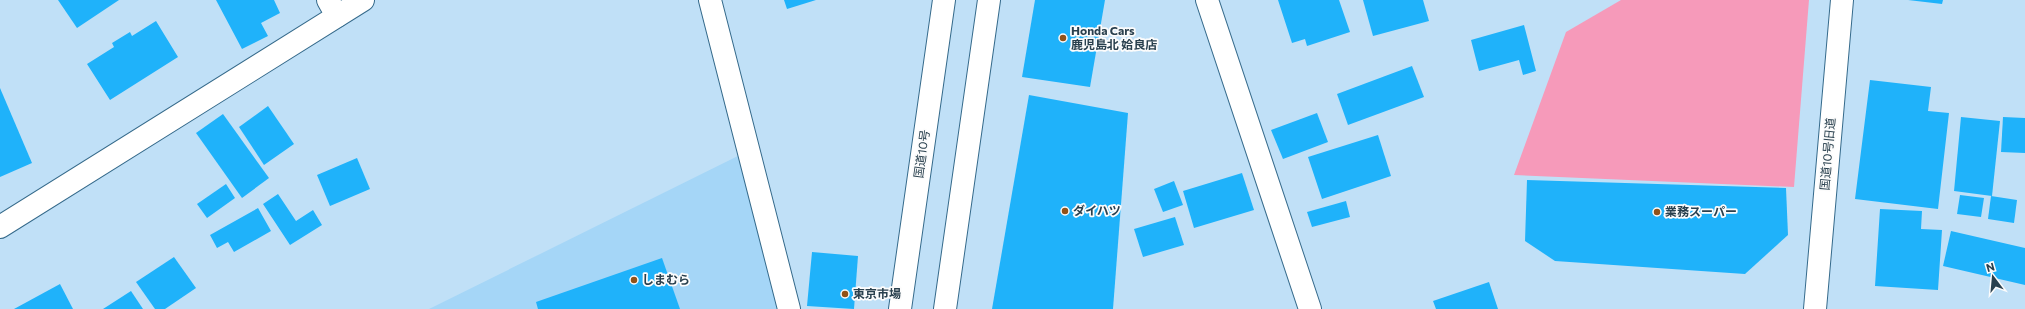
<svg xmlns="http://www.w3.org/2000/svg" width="2025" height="309" viewBox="0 0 2025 309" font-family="Commissioner,'Noto Sans JP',sans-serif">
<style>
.built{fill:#a5d6f7}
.green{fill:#f69aba}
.building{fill:#1fb2fa}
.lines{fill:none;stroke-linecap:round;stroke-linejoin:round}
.minor-casing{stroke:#356a8b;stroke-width:24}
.tertiary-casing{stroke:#356a8b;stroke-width:24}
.trunk-casing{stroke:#356a8b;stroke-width:24}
.minor{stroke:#fff;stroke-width:22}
.tertiary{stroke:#fff;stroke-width:22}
.trunk{stroke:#fff;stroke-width:22}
.poi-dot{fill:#915219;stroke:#fcfcfc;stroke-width:1.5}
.labels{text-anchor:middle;stroke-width:3.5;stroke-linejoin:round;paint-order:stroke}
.poi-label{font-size:12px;font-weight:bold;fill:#29404e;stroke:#fcfcfc;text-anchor:start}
.street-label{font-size:12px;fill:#29404e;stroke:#fcfcfc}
</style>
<rect width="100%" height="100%" fill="#c0e0f7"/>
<!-- built -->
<path class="built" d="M750,150L789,309H429Z"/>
<!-- green -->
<path class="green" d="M1621,0H1809L1794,187L1514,175L1566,32Z"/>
<!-- building -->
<g class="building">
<path d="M58,0H119L77,28Z"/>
<path d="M216,0H274L280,13L261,23L268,36L242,49Z"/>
<path d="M784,0H816L787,9Z"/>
<path d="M1035,0H1105L1090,87L1022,77Z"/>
<path d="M1278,0H1339L1350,32L1307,46L1305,39L1292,43Z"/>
<path d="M1363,0H1423L1429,21L1373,36Z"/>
<path d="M1908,0H1943L1942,4Z"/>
<path d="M156,21L178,57L110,100L87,64L114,47L112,43L130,32L132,36Z"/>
<path d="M1524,25L1536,71L1523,75L1519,60L1479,71L1471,40Z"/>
<path d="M1412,66L1424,97L1348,125L1337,94Z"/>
<path d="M1870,80L1931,87L1928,111L1949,113L1938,209L1855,199Z"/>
<path d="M0,88L32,163L0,177Z"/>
<path d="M1029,95L1128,113L1113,309H992Z"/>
<path d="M268,106L294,144L264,165L239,127Z"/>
<path d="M1317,113L1328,142L1283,159L1271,130Z"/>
<path d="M223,114L269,178L242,198L196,133Z"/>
<path d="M1961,117L2000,121L1992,196L1954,191Z"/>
<path d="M2003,117L2025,118V153L2001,152Z"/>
<path d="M1378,135L1391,176L1322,199L1308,157Z"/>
<path d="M357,158L370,189L330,206L317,175Z"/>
<path d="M1242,173L1254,210L1194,228L1183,191Z"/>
<path d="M1527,180L1786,188L1788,235L1745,274L1555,261L1525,241Z"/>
<path d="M1174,181L1183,205L1163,212L1154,189Z"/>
<path d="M226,184L235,198L207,218L197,204Z"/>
<path d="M278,194L296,221L313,210L322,225L290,245L263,204Z"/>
<path d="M1960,195L1984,198L1981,217L1957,214Z"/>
<path d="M1991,196L2017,200L2014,223L1988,219Z"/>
<path d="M1346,201L1350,217L1312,227L1307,212Z"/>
<path d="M258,208L271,231L234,252L228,242L217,248L210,235Z"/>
<path d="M1880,209L1922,211L1921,229L1942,230L1938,290L1875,286Z"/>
<path d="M1175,217L1184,245L1143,257L1134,229Z"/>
<path d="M1951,231L2025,248V285L1943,266Z"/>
<path d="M812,252L858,256L854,309L807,306Z"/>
<path d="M174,257L196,288L165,309H155L136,282Z"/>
<path d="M662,258L680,309H538L536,302Z"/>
<path d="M1489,282L1498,309H1436L1433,301Z"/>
<path d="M60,284L73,309H14Z"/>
<path d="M131,291L143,309H103Z"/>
</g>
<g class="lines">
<!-- minor casing -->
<g class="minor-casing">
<g id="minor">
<path d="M328,0L337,16"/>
<path d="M710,0L789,309"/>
<path d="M1207,0L1310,309"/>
</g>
</g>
<!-- tertiary casing -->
<g class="tertiary-casing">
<g id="tertiary">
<path d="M0,227L363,0"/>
<path d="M1815,309L1842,0"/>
</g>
</g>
<!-- trunk casing -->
<g class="trunk-casing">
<g id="trunk">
<path d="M900,309L944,0"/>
<path d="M945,309L989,0"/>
</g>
</g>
<!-- minor -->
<use href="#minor" class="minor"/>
<!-- tertiary -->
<use href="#tertiary" class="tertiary"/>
<!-- trunk -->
<use href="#trunk" class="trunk"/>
</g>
<!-- markers -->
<g class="poi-dot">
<circle cx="1063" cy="38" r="4"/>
<circle cx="1065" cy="211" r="4"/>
<circle cx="1657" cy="212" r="4"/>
<circle cx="634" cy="280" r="4"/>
<circle cx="845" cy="294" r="4"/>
</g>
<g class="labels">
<!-- poi labels -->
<g class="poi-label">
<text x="1071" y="35">Honda Cars<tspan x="1071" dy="14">鹿児島北 姶良店</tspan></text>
<text x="1073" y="215">ダイハツ</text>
<text x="1665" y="216">業務スーパー</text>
<text x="642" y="284">しまむら</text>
<text x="853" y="298">東京市場</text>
</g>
<!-- street labels -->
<g class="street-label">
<text transform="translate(922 154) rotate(-82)" y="4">国道10号</text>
<text transform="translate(1828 154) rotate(-85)" y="4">国道10号旧道</text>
</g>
</g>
<!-- north arrow -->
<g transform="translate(1993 277) rotate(344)" stroke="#fcfcfc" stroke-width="3" paint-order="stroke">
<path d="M0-3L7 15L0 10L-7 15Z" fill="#29404e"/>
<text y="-6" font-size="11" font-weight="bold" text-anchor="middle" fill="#29404e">N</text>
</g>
</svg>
